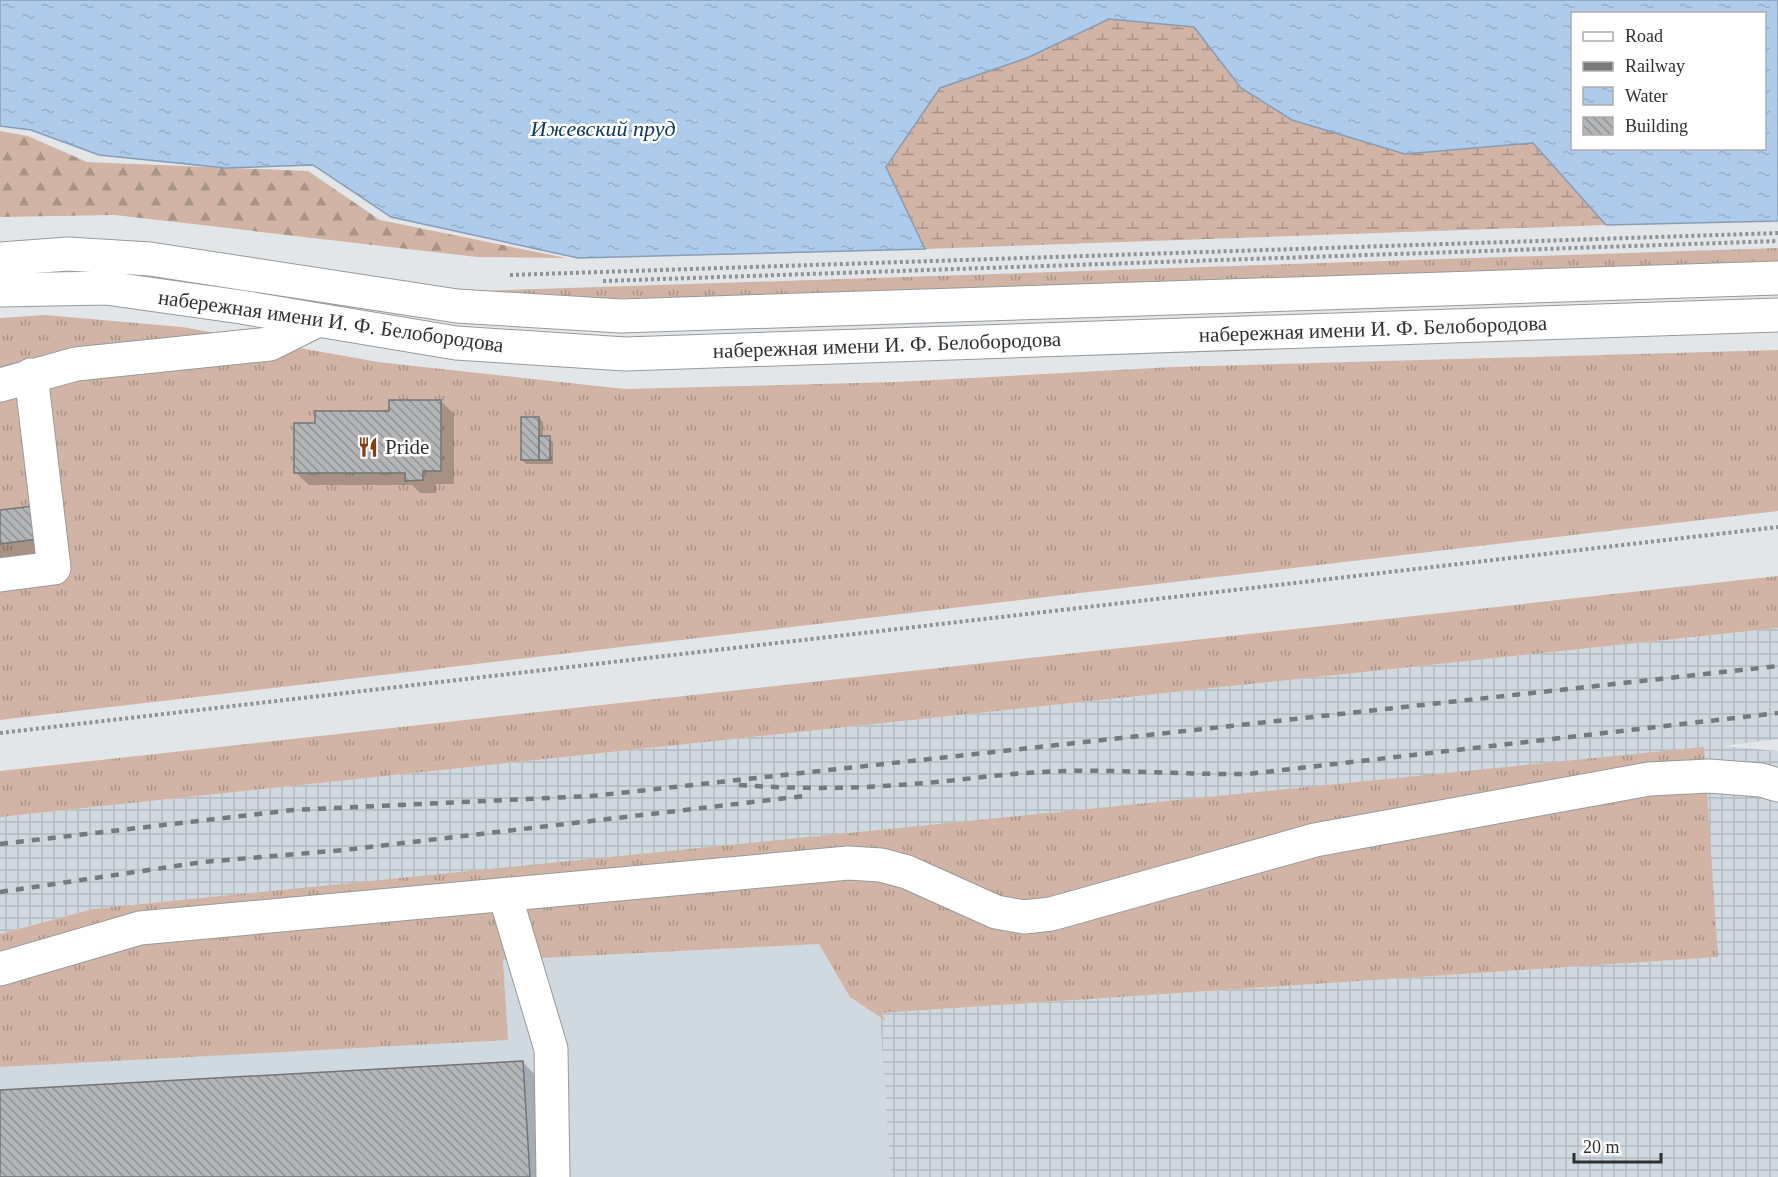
<svg xmlns="http://www.w3.org/2000/svg" width="1778" height="1177" viewBox="0 0 1778 1177" font-family="'Times New Roman',serif">
<style>
.built{fill:#d0d8e0}
.industrial{fill:url(#industrial-grid)}
.grass{fill:url(#grass-tufts)}
.forest{fill:url(#forest-firs)}
.wetland{fill:url(#wetland-marsh)}
.water{fill:url(#water-ripples);stroke:#889cb4;stroke-width:1.5;fill-rule:evenodd}
.shadow{fill:#0003}
.building{fill:url(#building-back-hatch);stroke:#737577;stroke-width:1.5}
.lines{fill:none;stroke-linecap:round;stroke-linejoin:round}
.minor-casing{stroke:#989a9c;stroke-width:35}
.major-casing{stroke:#989a9c;stroke-width:35}
.path{stroke:#909293;stroke-width:4;stroke-dasharray:3 3;stroke-linecap:butt}
.minor{stroke:#fff;stroke-width:33}
.major{stroke:#fff;stroke-width:33}
.rail{stroke:#77797a;stroke-width:4.5;stroke-dasharray:8 8;stroke-linecap:butt}
.labels{text-anchor:middle;stroke-width:5;stroke-linejoin:round;paint-order:stroke}
.street-label{font-size:21px;fill:#2f3031;stroke:#fff}
.poi-label{font-size:21px;fill:#2f3031;stroke:#fff;text-anchor:start}
.water-label{font-size:22px;font-style:italic;fill:#0e3862;stroke:#fff}
</style>
<defs>
<pattern id="industrial-grid" width="8" height="8" patternUnits="userSpaceOnUse" patternTransform="scale(1.5)"><rect width="8" height="8" fill="#d0d8e0"/><path d="M0 4h8M4 0v8" fill="none" stroke="#b3bac1"/></pattern>
<pattern id="grass-tufts" width="24" height="20" patternUnits="userSpaceOnUse" patternTransform="scale(1.5)"><rect width="24" height="20" fill="#d1b4a5"/><path d="M3 7l-1-3M5 7V3M7 7l1-3M15 17l-1-3M17 17v-4M19 17l1-3" fill="none" stroke="#aa9387"/></pattern>
<pattern id="forest-firs" width="22" height="20" patternUnits="userSpaceOnUse" patternTransform="scale(1.5)"><rect width="22" height="20" fill="#d1b4a5"/><path d="M5 1l3.5 6h-7zM16 11l3.5 6h-7z" fill="#aa9387"/></pattern>
<pattern id="wetland-marsh" width="20" height="14" patternUnits="userSpaceOnUse" patternTransform="scale(1.5)"><rect width="20" height="14" fill="#d1b4a5"/><path d="M1 5h8M5 5V1M11 12h8M15 12V8" fill="none" stroke="#aa9387"/></pattern>
<pattern id="water-ripples" width="26" height="14" patternUnits="userSpaceOnUse" patternTransform="scale(1.5)"><rect width="26" height="14" fill="#aecbec"/><path d="M2 4q2-2 4 0t4 0M15 11q2-2 4 0t4 0" fill="none" stroke="#96afcb"/></pattern>
<pattern id="building-back-hatch" width="6" height="6" patternUnits="userSpaceOnUse" patternTransform="scale(1.5)"><rect width="6" height="6" fill="#b3b5b7"/><path d="M-1 5l2 2M0 0l6 6M5-1l2 2" fill="none" stroke="#929495"/></pattern>
</defs>
<rect width="100%" height="100%" fill="#e3e6e8"/>
<!-- built -->
<path class="built" d="M819,944L886,1021L895,1177H0V1067L508,1039L503,960Z"/>
<!-- industrial -->
<path class="industrial" d="M1778,628V739L1722,746L1778,751V1177H891L880,1013L1717,957L93,909L0,934V817Z"/>
<!-- grass -->
<g class="grass">
<path d="M1778,248V261L642,299L560,297L481,291Z"/>
<path d="M45,315L182,327L378,362L625,389L896,382L1173,367L1778,350V511L0,720V318Z"/>
<path d="M1778,576V628L0,817V771Z"/>
<path d="M1704,747L1718,957L881,1013L886,1021L850,997L819,944L503,960L508,1040L0,1067V934L93,909Z"/>
</g>
<!-- forest -->
<path class="forest" d="M0,131L28,136L87,162L308,171L380,220L566,258L477,257L115,215L0,217Z"/>
<!-- wetland -->
<path class="wetland" d="M1109,19L1194,27L1241,88L1292,120L1405,154L1533,143L1606,225L925,249L886,167L940,88L1027,58Z"/>
<!-- water -->
<path class="water" d="M0,0H1778V221L1606,225L1533,143L1405,154L1292,120L1241,88L1194,27L1109,19L1027,58L940,88L886,167L925,249L578,258L391,217L313,165L225,168L99,155L31,130L0,126ZM1572,14H1764V148H1572Z"/>
<!-- shadow -->
<g class="shadow">
<path d="M441,401L454,414V484H436V493H420L412,485H309L295,472L316,425L391,413Z"/>
<path d="M539,418L543,422V438H549L553,442V464H526L522,460Z"/>
<path d="M32,507L49,552L0,558V512Z"/>
<path d="M523,1062L540,1080L546,1177H0V1091Z"/>
</g>
<!-- building -->
<g class="building">
<path d="M389,400H441V471H423V480L405,481V473H294V423H315V411H389Z"/>
<rect x="521" y="417" width="18" height="43"/>
<rect x="539" y="436" width="11" height="24"/>
<path d="M33,506L37,539L0,544V510Z"/>
<path d="M523,1061L530,1177H0V1090Z"/>
</g>
<g class="lines">
<!-- minor casing -->
<g class="minor-casing">
<g id="minor">
<path d="M0,385L76,364L270,344L316,321"/>
<path d="M0,575L54,568L31,375"/>
<path d="M505,895L551,1049L553,1177"/>
<path d="M0,969L140,928L848,863L881,865L907,872L996,912L1024,917L1051,914L1315,840L1649,779L1709,776L1761,780L1778,785"/>
</g>
</g>
<!-- major casing -->
<g class="major-casing">
<g id="major">
<path d="M0,259L68,254L150,259L457,306L621,316L1778,278"/>
<path d="M0,290L106,288L241,307L456,343L625,354L1778,315"/>
</g>
</g>
<!-- path -->
<g class="path">
<path d="M510,275L1778,233"/>
<path d="M603,281L1778,241"/>
<path d="M0,733L1778,527"/>
</g>
<!-- minor -->
<use href="#minor" class="minor"/>
<!-- major -->
<use href="#major" class="major"/>
<!-- rail -->
<g class="rail">
<path d="M739,785C796,789 854,789 912,784C956,781 999,774 1043,772C1112,768 1180,775 1248,774L1778,713"/>
<path d="M0,844L293,810L592,796L1778,666"/>
<path d="M0,892L203,862L344,850L804,796"/>
</g>
</g>
<!-- icons -->
<defs>
<g id="restaurant-bare" transform="scale(1.62)"><path d="M-5-6h1v4h1v-4h1v4h1v-4h1v5L-1.5 .5V6h-2V.5L-5-1ZM5-6V6H3V1.5H1.5Q1.5-4 5-6Z" fill="#844014" stroke="#fff" stroke-width="2.5" paint-order="stroke"/></g>
</defs>
<g fill-rule="evenodd">
<use href="#restaurant-bare" x="368" y="447"/>
</g>
<g class="labels">
<!-- street labels -->
<g class="street-label">
<text transform="translate(331 321) rotate(8)" y="7">набережная имени И. Ф. Белобородова</text>
<text transform="translate(1373 329) rotate(-2)" y="7">набережная имени И. Ф. Белобородова</text>
<text transform="translate(887 345) rotate(-2)" y="7">набережная имени И. Ф. Белобородова</text>
</g>
<!-- poi labels -->
<g class="poi-label">
<text x="385" y="454">Pride</text>
</g>
<!-- water labels -->
<g class="water-label">
<text x="603" y="136">Ижевский пруд</text>
</g>
</g>
<!-- legend -->
<rect x="1571" y="12" width="195" height="138" fill="#ffffff" stroke="#acacad" stroke-width="1.5"/>
<rect x="1583" y="32" width="30" height="9" fill="#ffffff" stroke="#acacad" stroke-width="1.5"/>
<text x="1625" y="42" font-size="18" fill="#2f3031">Road</text>
<rect x="1583" y="62" width="30" height="9" fill="#77797a" stroke="#acacad" stroke-width="1.5"/>
<text x="1625" y="72" font-size="18" fill="#2f3031">Railway</text>
<rect x="1583" y="87" width="30" height="18" fill="url(#water-ripples)" stroke="#acacad" stroke-width="1.5"/>
<text x="1625" y="102" font-size="18" fill="#2f3031">Water</text>
<rect x="1583" y="117" width="30" height="18" fill="url(#building-back-hatch)" stroke="#acacad" stroke-width="1.5"/>
<text x="1625" y="132" font-size="18" fill="#2f3031">Building</text>
<!-- scale -->
<path d="M1574 1153v9h87v-9" fill="none" stroke="#2f3031" stroke-width="3"/>
<text x="1583" y="1153" font-size="18" fill="#2f3031" stroke="#ffffff" stroke-width="4.5" paint-order="stroke">20 m</text>
</svg>
